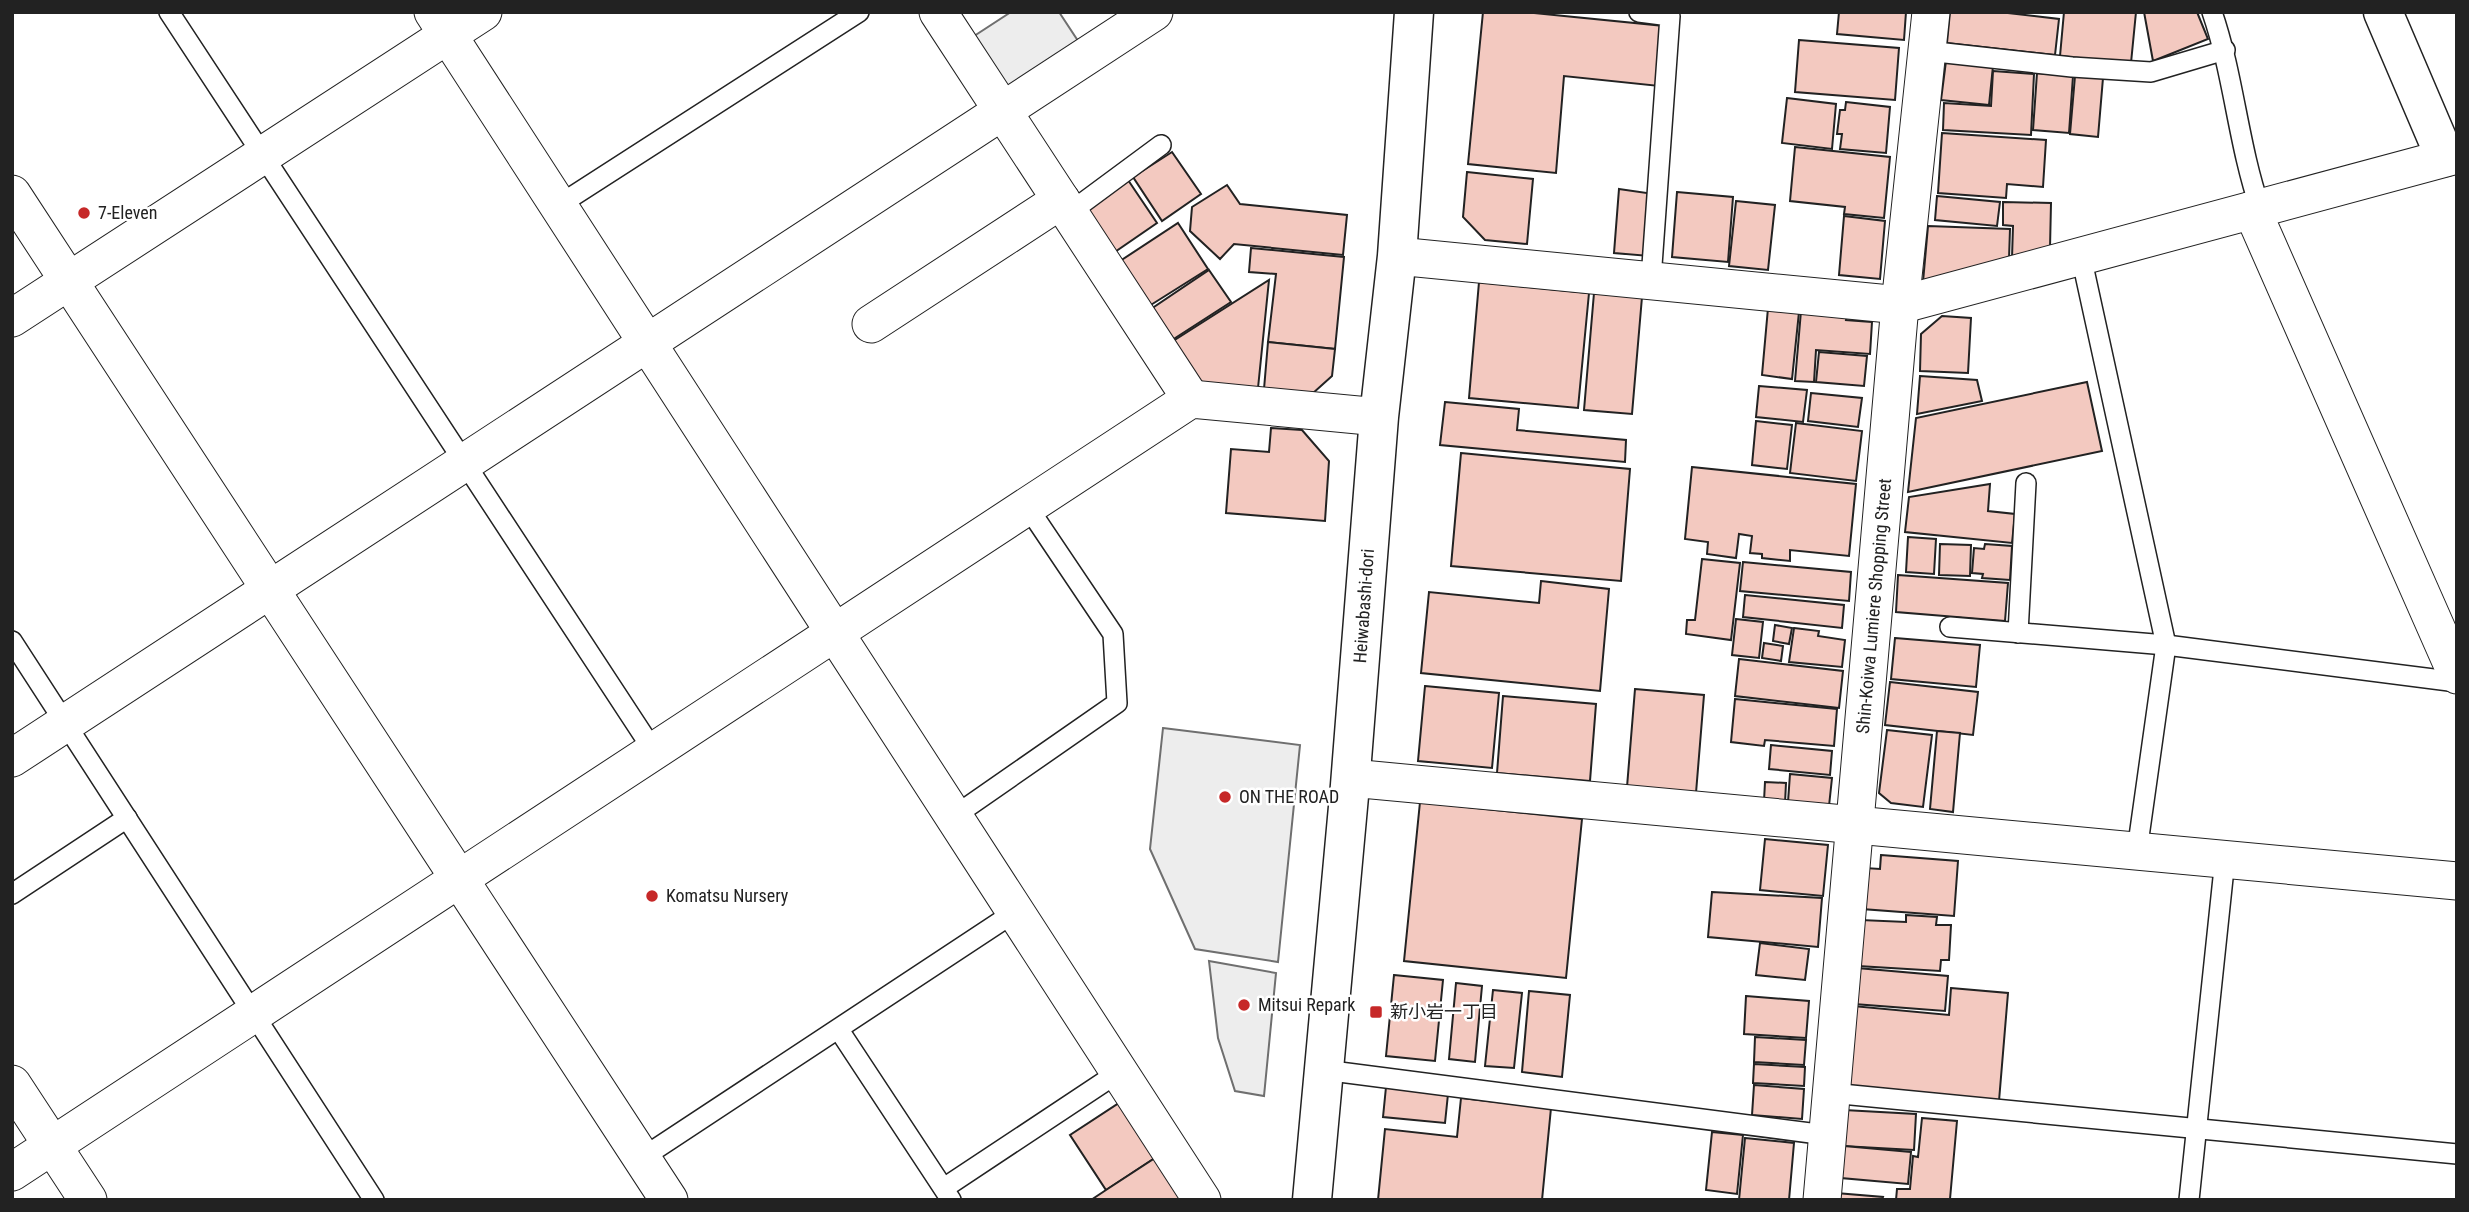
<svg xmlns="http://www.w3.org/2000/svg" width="2469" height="1212" viewBox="0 0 2469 1212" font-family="'Roboto Condensed','Noto Sans JP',sans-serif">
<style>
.parking{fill:#ededed;stroke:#6f6f6f;stroke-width:2}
.building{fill:#f3c9c0;stroke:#222;stroke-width:2}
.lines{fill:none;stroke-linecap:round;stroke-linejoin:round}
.lane-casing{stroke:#222;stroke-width:22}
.street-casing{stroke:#222;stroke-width:39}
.secondary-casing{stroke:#222;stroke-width:41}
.primary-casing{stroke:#222;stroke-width:41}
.lane{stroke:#fff;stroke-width:19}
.street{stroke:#fff;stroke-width:37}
.secondary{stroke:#fff;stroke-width:38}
.primary{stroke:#fff;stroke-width:38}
.poi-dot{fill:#c62828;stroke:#fff;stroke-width:2.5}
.labels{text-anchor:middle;stroke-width:5;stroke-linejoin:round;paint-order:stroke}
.poi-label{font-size:18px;fill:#222;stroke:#fff;text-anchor:start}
.street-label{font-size:18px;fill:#222;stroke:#fff}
</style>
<rect width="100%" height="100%" fill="#fff"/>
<!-- parking -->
<g class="parking">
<path d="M1011,12H1059L1084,50L1007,100L968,40Z"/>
<path d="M1163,728L1300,745L1278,962L1195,949L1150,849Z"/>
<path d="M1209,961L1276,973L1264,1096L1235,1091L1218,1038Z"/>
</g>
<!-- building -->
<g class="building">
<path d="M1483,12H1523L1664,26L1659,86L1564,76L1556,173L1468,164Z"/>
<path d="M1839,12H1906L1904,40L1837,34Z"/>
<path d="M1950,12H1999L2059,19L2055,55L1947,43Z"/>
<path d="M2064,12H2136L2131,63L2060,56Z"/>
<path d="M2144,12H2197L2208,39L2153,61Z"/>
<path d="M1799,40L1899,48L1895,100L1795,92Z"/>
<path d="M1946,61L1993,66L1989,105L1941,100Z"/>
<path d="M1993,71L2034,74L2031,135L1943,130L1944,103L1991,106Z"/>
<path d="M2037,73L2073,76L2069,133L2033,130Z"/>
<path d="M2075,76L2103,78L2098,137L2070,134Z"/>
<path d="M1787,98L1836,104L1832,149L1782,143Z"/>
<path d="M1846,102L1890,107L1886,153L1840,149L1842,134H1837L1840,110H1845Z"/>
<path d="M1942,133L2046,140L2043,187L2007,184L2006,198L1938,193Z"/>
<path d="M1795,147L1890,157L1884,218L1844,214L1845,207L1790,201Z"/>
<path d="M1172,152L1201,194L1162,221L1133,177Z"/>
<path d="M1467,172L1533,179L1527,244L1485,240L1463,217Z"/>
<path d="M1126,177L1157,223L1109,256L1078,209Z"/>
<path d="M1227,185L1240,204L1347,215L1343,255L1234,244L1220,259L1190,231L1192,207Z"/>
<path d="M1619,189L1654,194L1649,256L1614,253Z"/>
<path d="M1677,192L1733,197L1728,262L1672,257Z"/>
<path d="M1937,196L2000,202L1997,226L1935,220Z"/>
<path d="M1736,201L1775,205L1768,270L1729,266Z"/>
<path d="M2003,202L2051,203L2050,248L2012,258L2013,226L2003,225Z"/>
<path d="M1844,216L1885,221L1880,279L1839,275Z"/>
<path d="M1178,223L1208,269L1146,308L1117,263Z"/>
<path d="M1928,226L2010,229L2009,259L1923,282Z"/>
<path d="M1251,248L1344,257L1335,349L1268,342L1276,274L1249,272Z"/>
<path d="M1209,270L1231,302L1169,342L1148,311Z"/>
<path d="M1269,280L1258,388L1196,382L1170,343Z"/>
<path d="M1479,282L1589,293L1578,408L1469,398Z"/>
<path d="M1594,293L1642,297L1632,414L1584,410Z"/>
<path d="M1768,308L1799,312L1792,379L1762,375Z"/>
<path d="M1801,311L1847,315L1846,320L1872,322L1870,354L1816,350L1814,382L1795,381Z"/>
<path d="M1942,316L1971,318L1968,373L1920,371L1921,334Z"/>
<path d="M1268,342L1335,349L1332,376L1312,394L1264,389Z"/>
<path d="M1819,352L1867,356L1864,386L1816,382Z"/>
<path d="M1920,376L1977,380L1982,401L1917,414Z"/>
<path d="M2087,382L2102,451L1908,492L1916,418Z"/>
<path d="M1759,386L1807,390L1803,422L1756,417Z"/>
<path d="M1811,393L1862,398L1858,427L1808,421Z"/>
<path d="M1445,402L1519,409L1517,430L1626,440L1625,462L1440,445Z"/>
<path d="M1756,421L1792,425L1787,469L1752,465Z"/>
<path d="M1796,423L1862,431L1856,481L1790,473Z"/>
<path d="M1271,428L1302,430L1329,461L1325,521L1226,513L1231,449L1269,452Z"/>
<path d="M1461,453L1630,469L1621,581L1451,566Z"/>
<path d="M1692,467L1856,484L1849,556L1790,550V561L1762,558V554L1750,553L1752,536L1739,534L1736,558L1707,554L1708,542L1685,539Z"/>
<path d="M1990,484L1988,511L2015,514L2012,543L1905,532L1909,497Z"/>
<path d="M1908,537L1936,539L1934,574L1906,572Z"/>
<path d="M1940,544L1971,545L1970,576L1939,575Z"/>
<path d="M1985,544L2012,546L2010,580L1982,578L1983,574L1972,573L1974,548L1984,549Z"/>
<path d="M1702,559L1740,563L1731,640L1686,634L1687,620H1695Z"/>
<path d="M1743,562L1851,572L1849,601L1740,591Z"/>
<path d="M1898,575L2008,583L2005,621L1896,612Z"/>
<path d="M1541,581L1609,589L1600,691L1421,673L1429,592L1539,603Z"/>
<path d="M1745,595L1844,605L1842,628L1743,617Z"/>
<path d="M1736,619L1763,622L1759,658L1732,655Z"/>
<path d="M1775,625L1792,628L1789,644L1773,641Z"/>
<path d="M1794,628L1819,631L1818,636L1845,640L1842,667L1789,662Z"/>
<path d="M1895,638L1980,645L1976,687L1891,679Z"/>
<path d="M1764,643L1783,646L1781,661L1762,658Z"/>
<path d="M1739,659L1843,671L1839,708L1735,696Z"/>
<path d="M1890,682L1978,692L1973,735L1885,725Z"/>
<path d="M1425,686L1499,693L1492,768L1418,761Z"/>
<path d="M1635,689L1704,695L1696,793L1627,787Z"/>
<path d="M1503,696L1596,704L1590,781L1497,773Z"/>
<path d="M1735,699L1837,709L1834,746L1765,740L1764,746L1731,742Z"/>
<path d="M1887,730L1932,735L1923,807L1891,803L1879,793Z"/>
<path d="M1937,731L1960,733L1953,812L1930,809Z"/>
<path d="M1771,745L1832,751L1830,775L1769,769Z"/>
<path d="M1790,774L1832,778L1829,806L1788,802Z"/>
<path d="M1765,782L1786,783L1785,803L1764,801Z"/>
<path d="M1420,802L1582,819L1566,978L1404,961Z"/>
<path d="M1765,839L1828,845L1823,896L1760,890Z"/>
<path d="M1881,855L1958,861L1954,916L1862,909L1865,868L1880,869Z"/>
<path d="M1712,892L1822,898L1818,947L1708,937Z"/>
<path d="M1906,915L1937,917L1936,925H1951L1949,960H1941L1940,971L1858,966L1861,920L1906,922Z"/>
<path d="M1760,943L1809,949L1805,980L1756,975Z"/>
<path d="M1857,968L1948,976L1945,1011L1854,1004Z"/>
<path d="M1394,975L1443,980L1435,1061L1386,1056Z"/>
<path d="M1456,983L1482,986L1475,1062L1449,1059Z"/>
<path d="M1951,988L2008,993L1999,1101L1846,1088L1853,1006L1949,1015Z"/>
<path d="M1493,990L1522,993L1514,1068L1485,1066Z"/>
<path d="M1529,991L1570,995L1562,1077L1522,1072Z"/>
<path d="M1746,996L1809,1001L1806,1038L1744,1034Z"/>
<path d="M1755,1037L1806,1040L1804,1065L1754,1062Z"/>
<path d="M1754,1064L1805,1067L1804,1086L1753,1083Z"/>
<path d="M1754,1085L1804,1089L1802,1119L1752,1115Z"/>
<path d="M1386,1087L1448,1094L1445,1123L1383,1117Z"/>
<path d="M1461,1098L1551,1108L1542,1200H1378L1385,1129L1457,1137Z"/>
<path d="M1119,1103L1155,1158L1106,1190L1070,1135Z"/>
<path d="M1844,1110L1916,1114L1914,1150L1842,1146Z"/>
<path d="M1922,1118L1957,1121L1950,1199L1953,1200H1896L1897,1189H1910L1913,1156L1918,1157Z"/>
<path d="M1712,1132L1743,1135L1737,1194L1706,1190Z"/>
<path d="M1745,1138L1794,1143L1789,1200H1739Z"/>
<path d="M1844,1146L1911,1152L1908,1184L1841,1178Z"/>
<path d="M1155,1158L1182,1200H1091L1106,1190Z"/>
<path d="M1836,1193L1883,1197L1882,1200H1836Z"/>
</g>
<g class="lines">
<!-- lane casing -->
<g class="lane-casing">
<g id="lane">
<path d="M169,12L653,750"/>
<path d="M1639,12L1670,16L1651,279"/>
<path d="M2212,12C2234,76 2238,144 2260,208"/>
<path d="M1927,51L2072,67L2151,72L2225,50"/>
<path d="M559,205L859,12"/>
<path d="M1069,213L1161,145"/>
<path d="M2081,256L2166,645L2137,851"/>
<path d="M1950,627L2166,645L2457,682"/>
<path d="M2018,633L2026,483"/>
<path d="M12,641L374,1200"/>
<path d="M953,817L1117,703L1113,634L1027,506"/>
<path d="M12,894L127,818"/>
<path d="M839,1030L951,1200"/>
<path d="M1324,1070L1826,1135"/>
<path d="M1831,1093L2457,1154"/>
<path d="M642,1158L1015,912"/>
<path d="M944,1188L1119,1072"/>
<path d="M2189,1200L2225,859"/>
</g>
</g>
<!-- street casing -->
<g class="street-casing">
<g id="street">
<path d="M433,12L1202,1200"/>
<path d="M938,12L1191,399"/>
<path d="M12,194L669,1200"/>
<path d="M2252,210L2457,675"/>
<path d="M1397,256L1900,305L2457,155"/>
<path d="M12,318L483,12"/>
<path d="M871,324L1061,200"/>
<path d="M12,758L1154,12"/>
<path d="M1351,778L2457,881"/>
<path d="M12,1084L88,1200"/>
<path d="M12,1172L1191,399L1379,417"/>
<path d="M1822,1200L1900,305L1931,12"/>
</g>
</g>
<!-- secondary casing -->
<g class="secondary-casing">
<path id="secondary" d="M2383,12L2445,157"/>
</g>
<!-- primary casing -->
<g class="primary-casing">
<path id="primary" d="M1312,1200L1350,785L1379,417L1397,256L1414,12"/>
</g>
<!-- lane -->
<use href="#lane" class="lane"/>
<!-- street -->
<use href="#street" class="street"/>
<!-- secondary -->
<use href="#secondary" class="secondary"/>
<!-- primary -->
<use href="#primary" class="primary"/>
</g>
<!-- markers -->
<g class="poi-dot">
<circle cx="84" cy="213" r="7"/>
<circle cx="1225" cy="797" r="7"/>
<circle cx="652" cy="896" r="7"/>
<circle cx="1244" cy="1005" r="7"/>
<rect x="1369" y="1005" width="14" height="14" rx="3.5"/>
</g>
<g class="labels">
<!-- poi labels -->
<g class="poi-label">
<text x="98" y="219">7-Eleven</text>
<text x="1239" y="803">ON THE ROAD</text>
<text x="666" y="902">Komatsu Nursery</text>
<text x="1258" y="1011">Mitsui Repark</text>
<text x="1390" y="1018">新小岩一丁目</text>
</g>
<!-- street labels -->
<g class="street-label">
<text transform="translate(1364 606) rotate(-86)" y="6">Heiwabashi-dori</text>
<text transform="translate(1874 606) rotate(-85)" y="6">Shin-Koiwa Lumiere Shopping Street</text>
</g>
</g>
<!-- border -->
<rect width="2469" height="1212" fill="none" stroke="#222222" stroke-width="28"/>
</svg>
